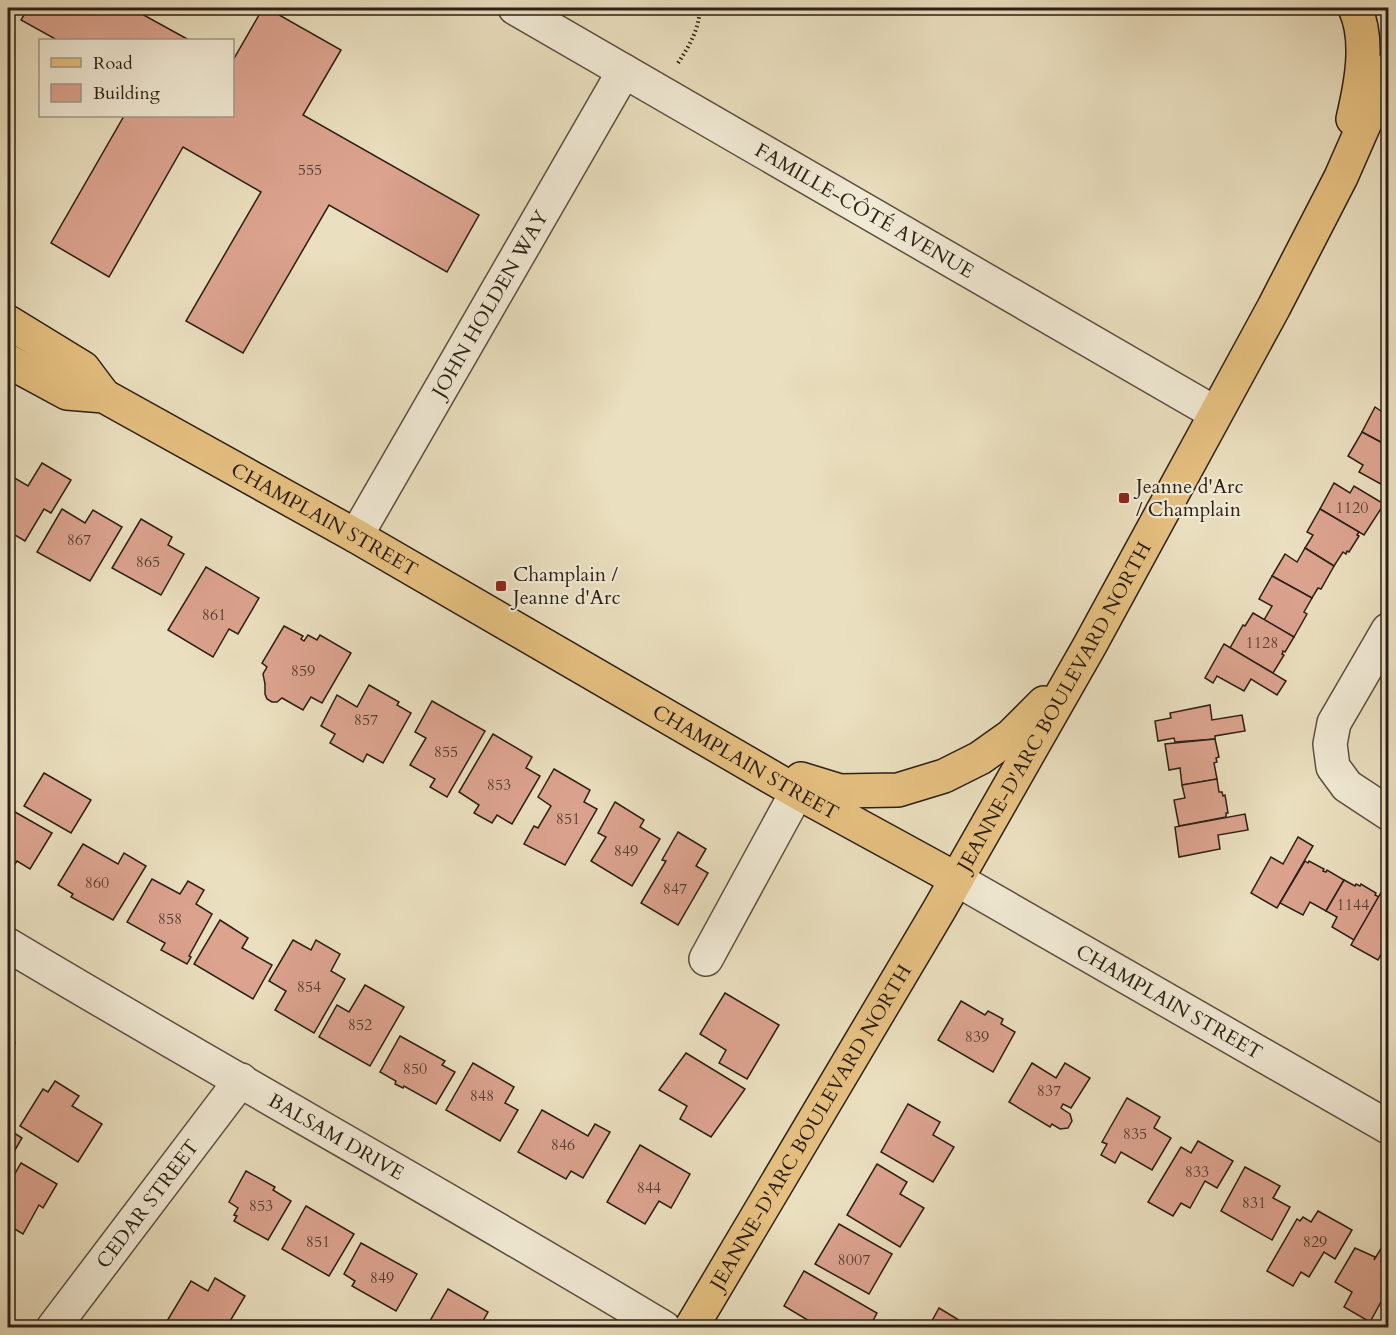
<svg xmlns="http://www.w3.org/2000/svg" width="1396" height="1335" viewBox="0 0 1396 1335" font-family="Cardo,serif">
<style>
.building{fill:#dca38f;stroke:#2b1f14;stroke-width:1.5}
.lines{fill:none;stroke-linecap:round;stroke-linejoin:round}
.minor-casing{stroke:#5b4f3f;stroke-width:36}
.major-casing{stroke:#2b1f14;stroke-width:36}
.path{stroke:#2b1f14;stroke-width:4;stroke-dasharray:1.5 3;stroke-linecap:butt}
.minor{stroke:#f1ead5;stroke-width:33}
.major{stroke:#e5c080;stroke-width:33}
.poi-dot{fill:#8f2418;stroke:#f1ead5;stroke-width:2}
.labels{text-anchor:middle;stroke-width:4.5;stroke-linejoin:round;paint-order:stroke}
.number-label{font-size:16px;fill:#574033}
.street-label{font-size:20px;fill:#2b1f14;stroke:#f1ead5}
.poi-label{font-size:20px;fill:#2b1f14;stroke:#f1ead5;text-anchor:start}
</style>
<rect width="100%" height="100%" fill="#eadfbf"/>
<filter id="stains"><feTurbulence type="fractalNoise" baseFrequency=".00333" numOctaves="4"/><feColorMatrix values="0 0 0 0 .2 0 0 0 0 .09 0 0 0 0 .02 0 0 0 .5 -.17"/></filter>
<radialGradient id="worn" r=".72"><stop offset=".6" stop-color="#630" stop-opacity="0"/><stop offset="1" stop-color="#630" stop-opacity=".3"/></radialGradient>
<!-- building -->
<g class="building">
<path d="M28,8H131L189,40H57L21,20Z"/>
<path d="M263,8H267L341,50L303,115L479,215L447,272L329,205L243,353L186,321L261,192L183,147L109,277L51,243L124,116H232V62Z"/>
<path d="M1388,399V446L1362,432L1375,407L1381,411Z"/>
<path d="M1362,432L1388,446V488L1359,472L1363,465L1348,456Z"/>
<path d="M42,463L71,480L51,513L44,509L25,541L8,531V474L28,486Z"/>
<path d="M1334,483L1350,493L1354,486L1384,504L1364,535L1320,509Z"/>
<path d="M62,509L85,523L93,510L122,527L90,581L37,552Z"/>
<path d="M1320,509L1359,532L1357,535L1359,536L1349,552L1347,551L1346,554L1343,552L1334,566L1305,548L1313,535L1307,532Z"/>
<path d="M141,519L172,537L168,545L184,554L161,595L112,568Z"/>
<path d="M1305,548L1334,566L1321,589L1318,588L1312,598L1272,576L1285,554L1297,562Z"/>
<path d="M206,567L259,598L238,634L229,629L213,657L168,630Z"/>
<path d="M1272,576L1312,598L1304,612L1307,614L1294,637L1264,620L1272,606L1259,599Z"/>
<path d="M1253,613L1294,637L1285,652L1283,651L1282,654L1284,655L1273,673L1230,648L1243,625L1245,626Z"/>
<path d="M284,626L303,636L301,639L304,641L308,635L317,640L320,635L351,653L322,703L311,697L303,710L282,698L277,702H272L267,699L265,694V684L263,674L267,667L262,663Z"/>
<path d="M1224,644L1286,681L1277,695L1251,679L1244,691L1217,676L1213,683L1205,678Z"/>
<path d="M369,685L399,702L397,705L411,713L383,763L367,754L363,762L330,743L335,734L321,726L337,695L357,707Z"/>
<path d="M432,701L485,731L447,797L430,787L435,779L410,765L426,738L415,732Z"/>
<path d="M1210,705L1212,720L1242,715L1245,731L1215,736V739L1175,742L1174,738L1158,741L1155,721L1171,718L1170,713Z"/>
<path d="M493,734L532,757L526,768L540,776L512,824L497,815L492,823L474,813L479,805L459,792Z"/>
<path d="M1215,739L1219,757L1216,758L1217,762L1214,763L1217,779L1182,785L1180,768L1169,770L1165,744Z"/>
<path d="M554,769L590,790L584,802L597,809L565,865L524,844L534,826L538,828L551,806L538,797Z"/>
<path d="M44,773L91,800L71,833L24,806Z"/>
<path d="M1217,779L1219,792H1222L1223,796L1225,795L1228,813H1226V817L1179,826L1174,800L1185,798L1182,785Z"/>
<path d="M615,802L644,820L640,827L660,839L632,886L591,861L606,837L598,833Z"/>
<path d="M8,808L52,833L30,869L17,861L15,864L8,860Z"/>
<path d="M1245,814L1248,830L1218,835L1220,849L1179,857L1175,827Z"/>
<path d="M678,832L706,849L696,866L708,873L678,925L641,903L666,861L662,860Z"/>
<path d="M1298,837L1313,846L1277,908L1251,893L1271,857L1283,864Z"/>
<path d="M83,844L118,864L124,853L146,866L113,920L71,897L73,894L58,885Z"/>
<path d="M1305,861L1308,863L1309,861L1324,869L1323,871L1326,872L1327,870L1344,880L1326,911L1310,902L1303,915L1280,903Z"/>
<path d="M152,879L180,894L188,881L204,890L196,904L212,914L189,956L191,957L187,964L161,950L165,943L127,922Z"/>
<path d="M1344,880L1355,886L1356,884L1360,886L1361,884L1376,893L1375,895L1379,897L1354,940L1332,927L1337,917L1326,911Z"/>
<path d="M1387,882L1388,883V913L1386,918L1388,919V941L1378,960L1351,945Z"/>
<path d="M220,920L248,938L242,948L272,965L253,999L194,964Z"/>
<path d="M293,940L311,950L316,940L340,954L331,971L345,979L314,1033L275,1010L286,991L269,981Z"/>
<path d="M365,985L404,1007L370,1066L319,1037L337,1005L349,1012Z"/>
<path d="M725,993L779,1025L747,1079L719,1063L726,1050L700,1034Z"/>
<path d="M961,1001L985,1015L988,1011L1003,1019L1001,1024L1015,1032L993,1072L938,1040Z"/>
<path d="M400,1036L445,1061L442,1065L455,1072L436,1104L404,1086L403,1088L395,1084L396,1081L380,1072Z"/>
<path d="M8,1039L15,1043L8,1055Z"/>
<path d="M686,1053L745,1089L711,1137L680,1119L687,1106L659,1090Z"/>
<path d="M473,1063L514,1087L505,1103L518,1110L500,1141L446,1110Z"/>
<path d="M1032,1063L1056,1078L1065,1063L1090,1078L1071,1108L1063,1104L1061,1108L1070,1114L1072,1121L1068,1128L1060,1129L1052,1124L1050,1127L1009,1102Z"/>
<path d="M55,1081L79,1096L72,1106L102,1124L78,1162L20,1126L43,1089L48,1092Z"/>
<path d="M1127,1098L1160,1117L1154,1128L1171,1138L1152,1170L1121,1152L1115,1163L1101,1155L1107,1144L1102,1142Z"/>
<path d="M908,1104L940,1122L933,1135L954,1147L933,1182L881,1152Z"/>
<path d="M542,1110L588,1136L595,1124L610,1132L583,1178L571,1171L566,1179L518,1152Z"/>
<path d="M8,1129L22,1138L8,1162Z"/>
<path d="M1198,1141L1233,1161L1217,1188L1205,1181L1190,1208L1181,1203L1173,1216L1148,1202L1181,1147L1191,1153Z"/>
<path d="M640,1145L690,1174L671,1208L659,1201L645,1224L607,1202Z"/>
<path d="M21,1163L57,1184L43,1208L39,1205L23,1234L8,1225V1186Z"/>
<path d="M877,1164L907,1182L900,1194L924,1208L900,1247L847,1215Z"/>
<path d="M1245,1167L1280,1186L1273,1198L1290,1207L1272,1240L1221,1211Z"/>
<path d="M246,1171L275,1187L273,1190L291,1201L268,1240L234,1221L237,1216L234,1215L238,1208L229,1202Z"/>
<path d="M306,1206L354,1234L329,1276L282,1249Z"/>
<path d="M1318,1211L1352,1230L1335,1259L1324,1252L1309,1277L1301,1272L1293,1286L1267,1271L1297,1219L1300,1221L1303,1217L1311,1222Z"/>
<path d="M839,1224L892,1254L869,1294L815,1264Z"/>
<path d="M361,1243L417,1274L396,1311L352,1286L355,1281L344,1274Z"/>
<path d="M1382,1247L1388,1250V1289L1370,1322L1344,1307L1352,1292L1335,1282L1355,1248L1375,1257L1374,1260Z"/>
<path d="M804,1271L877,1313L869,1328H821L784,1306Z"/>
<path d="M215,1278L245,1296L226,1328H177L167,1321L191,1281L208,1291Z"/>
<path d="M448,1289L488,1312L479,1328H426Z"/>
<path d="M939,1308L972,1328H928Z"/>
</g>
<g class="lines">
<!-- minor casing -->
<g class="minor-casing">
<g id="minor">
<path id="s1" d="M515,8L1215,413"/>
<path id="s2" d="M356,536L624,71"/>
<path d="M1388,630L1334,723L1330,744L1333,767L1347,786L1388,813"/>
<path id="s3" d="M956,879L1388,1127"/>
<path id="s4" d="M8,945C225,1075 447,1197 664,1328"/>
<path d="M706,959L797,792"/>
<path id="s5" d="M53,1328L241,1080"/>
</g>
</g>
<!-- major casing -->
<g class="major-casing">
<g id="major">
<path d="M1353,119C1361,85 1370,41 1355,8"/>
<path d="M8,322L83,368L104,396"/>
<path id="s6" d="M8,361L67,393L104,396L356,536L797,792L956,879"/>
<path d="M801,779L840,791L898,790L944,776L980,758L1011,736L1044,703"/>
<path id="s7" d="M691,1328L939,910L1090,645L1274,307L1341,177L1388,70"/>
</g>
</g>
<!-- path -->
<path class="path" d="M678,63C690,45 699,29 700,8"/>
<!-- minor -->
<use href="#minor" class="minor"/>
<!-- major -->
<use href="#major" class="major"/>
</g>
<!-- markers -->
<g class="poi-dot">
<rect x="1118" y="492" width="12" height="12" rx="3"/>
<rect x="495" y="580" width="12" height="12" rx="3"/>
</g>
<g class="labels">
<!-- number labels -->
<g class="number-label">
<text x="310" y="175">555</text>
<text x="1352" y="513">1120</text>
<text x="79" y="545">867</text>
<text x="148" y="567">865</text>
<text x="214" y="620">861</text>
<text x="1262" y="648">1128</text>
<text x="303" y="676">859</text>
<text x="366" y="725">857</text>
<text x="446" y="757">855</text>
<text x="499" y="790">853</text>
<text x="568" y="824">851</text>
<text x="626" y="856">849</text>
<text x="97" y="888">860</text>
<text x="675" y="894">847</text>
<text x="1353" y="910">1144</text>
<text x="170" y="924">858</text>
<text x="309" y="992">854</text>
<text x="360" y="1030">852</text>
<text x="977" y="1042">839</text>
<text x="415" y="1074">850</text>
<text x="1049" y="1096">837</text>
<text x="482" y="1101">848</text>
<text x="1135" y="1139">835</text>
<text x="563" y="1150">846</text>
<text x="1197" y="1177">833</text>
<text x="649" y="1193">844</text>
<text x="1254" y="1208">831</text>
<text x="261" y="1211">853</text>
<text x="318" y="1247">851</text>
<text x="1315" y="1247">829</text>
<text x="854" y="1265">8007</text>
<text x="382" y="1283">849</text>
</g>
<!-- street labels -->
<g class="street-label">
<text dy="7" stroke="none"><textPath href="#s1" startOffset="404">FAMILLE-CÔTÉ AVENUE</textPath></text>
<text dy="7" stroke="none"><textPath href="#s2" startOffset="268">JOHN HOLDEN WAY</textPath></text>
<text dy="7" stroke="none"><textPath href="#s6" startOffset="357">CHAMPLAIN STREET</textPath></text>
<text dy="7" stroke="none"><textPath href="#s7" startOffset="720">JEANNE-D'ARC BOULEVARD NORTH</textPath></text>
<text dy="7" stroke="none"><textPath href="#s6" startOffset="843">CHAMPLAIN STREET</textPath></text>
<text dy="7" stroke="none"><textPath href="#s3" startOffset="246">CHAMPLAIN STREET</textPath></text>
<text dy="7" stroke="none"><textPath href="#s7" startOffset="234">JEANNE-D'ARC BOULEVARD NORTH</textPath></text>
<text dy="7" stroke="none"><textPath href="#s4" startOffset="380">BALSAM DRIVE</textPath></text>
<text dy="7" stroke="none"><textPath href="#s5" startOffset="156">CEDAR STREET</textPath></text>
</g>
<!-- poi labels -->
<g class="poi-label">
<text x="1136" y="493">Jeanne d'Arc<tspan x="1136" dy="23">/ Champlain</tspan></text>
<text x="513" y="581">Champlain /<tspan x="513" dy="23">Jeanne d'Arc</tspan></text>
</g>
</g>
<!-- margin -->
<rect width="1396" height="1335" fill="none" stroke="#eadfbf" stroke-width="30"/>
<rect x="9" y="9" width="1378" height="1317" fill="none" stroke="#2b1f14" stroke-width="3"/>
<rect x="15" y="15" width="1366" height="1305" fill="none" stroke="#2b1f14" stroke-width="1.5"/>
<!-- legend -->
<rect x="39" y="39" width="195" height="78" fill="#f1ead5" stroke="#a29988" stroke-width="1.5"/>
<rect x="51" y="58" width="30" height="9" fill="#e5c080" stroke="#a29988" stroke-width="1.5"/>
<text x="93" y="69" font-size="18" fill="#2b1f14">Road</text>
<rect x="51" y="84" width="30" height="18" fill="#dca38f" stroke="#a29988" stroke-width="1.5"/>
<text x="93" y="99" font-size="18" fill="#2b1f14">Building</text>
<rect width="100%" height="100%" filter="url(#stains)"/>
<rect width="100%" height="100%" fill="url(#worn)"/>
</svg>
